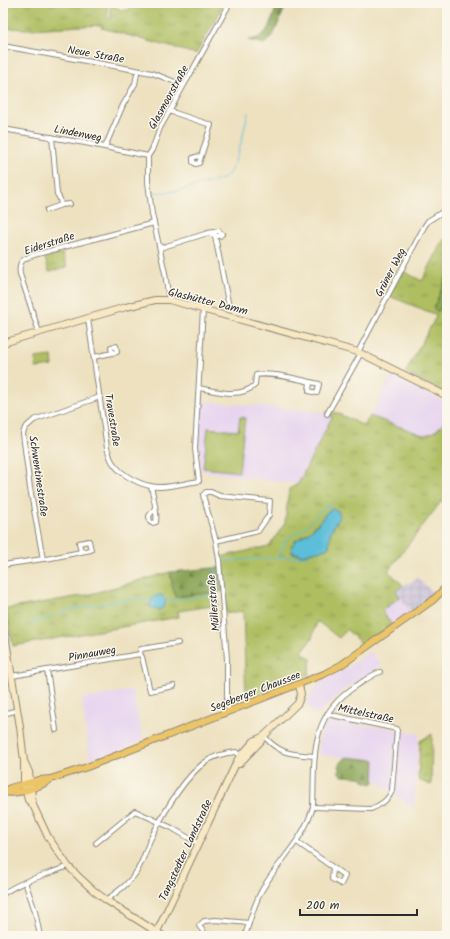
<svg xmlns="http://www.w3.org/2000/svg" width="450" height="939" viewBox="0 0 450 939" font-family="Kalam,sans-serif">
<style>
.built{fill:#e6d2f0}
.industrial{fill:url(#industrial-grid)}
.grass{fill:url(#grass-tufts);stroke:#6c7446;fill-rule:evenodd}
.forest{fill:url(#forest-firs);stroke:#5a6841}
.pitch{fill:#aebe61;stroke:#6c7446}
.water{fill:#5bbed9;stroke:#437482}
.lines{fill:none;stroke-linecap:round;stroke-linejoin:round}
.stream{stroke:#5bbed9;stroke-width:1}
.street-casing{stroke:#8c8676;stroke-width:6}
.secondary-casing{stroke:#8c8676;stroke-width:8}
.primary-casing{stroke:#8c8676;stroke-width:8}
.street{stroke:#fff;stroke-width:4}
.secondary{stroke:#f8e8c3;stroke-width:6}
.primary{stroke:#edc569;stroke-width:6}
.labels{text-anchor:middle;stroke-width:3;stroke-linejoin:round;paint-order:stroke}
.street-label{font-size:11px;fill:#2b2b2b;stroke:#fbf7ec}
</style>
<defs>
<pattern id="industrial-grid" width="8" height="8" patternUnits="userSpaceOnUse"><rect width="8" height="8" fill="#c8bfd8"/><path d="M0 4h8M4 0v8" fill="none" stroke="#aca4ba"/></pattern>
<pattern id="grass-tufts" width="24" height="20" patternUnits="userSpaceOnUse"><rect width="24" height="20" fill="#aebe61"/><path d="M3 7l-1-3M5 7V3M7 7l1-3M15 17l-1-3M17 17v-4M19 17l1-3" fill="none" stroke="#8e9b50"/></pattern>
<pattern id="forest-firs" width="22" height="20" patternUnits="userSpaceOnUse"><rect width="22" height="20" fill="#8aa557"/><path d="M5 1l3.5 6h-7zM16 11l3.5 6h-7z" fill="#718748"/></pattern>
</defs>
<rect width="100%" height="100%" fill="#fbf7ec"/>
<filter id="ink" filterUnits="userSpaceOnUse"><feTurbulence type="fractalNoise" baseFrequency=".025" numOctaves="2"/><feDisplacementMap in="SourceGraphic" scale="8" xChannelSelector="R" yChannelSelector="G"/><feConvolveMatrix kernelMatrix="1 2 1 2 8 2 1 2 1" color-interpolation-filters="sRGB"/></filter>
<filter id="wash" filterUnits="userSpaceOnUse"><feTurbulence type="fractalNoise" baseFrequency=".012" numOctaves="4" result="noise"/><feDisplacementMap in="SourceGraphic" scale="16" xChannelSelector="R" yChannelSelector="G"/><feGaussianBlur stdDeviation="0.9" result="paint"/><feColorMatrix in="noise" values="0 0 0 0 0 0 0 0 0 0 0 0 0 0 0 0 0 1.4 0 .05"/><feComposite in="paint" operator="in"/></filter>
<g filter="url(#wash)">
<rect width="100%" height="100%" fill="#ede1c0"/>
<!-- built -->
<g class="built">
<path d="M391,375L447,403V417L437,430L430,434L423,435L370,416Z"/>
<path d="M200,401L325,412L332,417L298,484L200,471L199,444Z"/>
<path d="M400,597L411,612L392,625L382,611Z"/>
<path d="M370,651L382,664L341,692L318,715L305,704L319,683L346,669Z"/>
<path d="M132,690L143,741L90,763L82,699Z"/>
<path d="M325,721L380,727L419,734L414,808L374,779L375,760L319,755V741Z"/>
</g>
<!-- industrial -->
<path class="industrial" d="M418,578L435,595L411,612L396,591L408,582L409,584Z"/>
<!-- grass -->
<g class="grass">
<path d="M3,3H107L108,19H111L110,4L121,10H129L130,3H225L196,54L102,28V25L28,29L3,28Z"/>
<path d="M444,239L447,241V275L438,312L447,295V394L405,373L437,315L389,296L403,271L422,281Z"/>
<path d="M62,253L67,267L49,272L45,258Z"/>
<path d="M52,356L53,366L36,368L35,358Z"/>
<path d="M325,412L337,413L364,426L370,416L423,435C435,434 441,427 447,417V494L388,571L403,585L396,591L400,597L382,611L392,625L362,644L347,630L339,638L317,621L312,638L302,652L311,659L309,674L246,700L243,611L226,613L224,567L220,557L269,546L285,523L289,489L298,484L332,417ZM339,512V518L330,533L329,547L326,549L301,555L292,553L295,541L308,533L322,519Z"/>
<path d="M170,572L175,597L217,591L218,605L178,611L179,617L13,646L6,609L87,595Z"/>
<path d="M432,734L431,785L418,780L420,741Z"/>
</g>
<!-- forest -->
<g class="forest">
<path d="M278,3H287L272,38L264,44L248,40C269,39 271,20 278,3Z"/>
<path d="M447,275V295L438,312L434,309V307Z"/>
<path d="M224,567V591L175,597L170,572Z"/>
<path d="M346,757L375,760L374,782L372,784L364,781L363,778L359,777L342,776L339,773V765Z"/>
</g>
<!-- pitch -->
<path class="pitch" d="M240,417L245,418L239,472L203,468L208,428L238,431Z"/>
<!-- water -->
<g class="water">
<path d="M332,509L337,510L340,515L330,533L329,547L326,549L301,555L297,553H292V546L295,541L308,533L318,524L326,513Z"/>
<path d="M158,595H161L166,600L164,607L159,610L154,609L150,607C150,601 152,597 158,595Z"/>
</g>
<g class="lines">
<!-- stream -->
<g class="stream">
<path d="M154,193L178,191L223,179C237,172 244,128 248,113"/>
<path d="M277,558L281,552L285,542L289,537L306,527L324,507L333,504"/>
<path d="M224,561L309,556"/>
<path d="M165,601L218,594L215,568"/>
<path d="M68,610L130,599H140L150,601"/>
<path d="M59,615L66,611"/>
<path d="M32,623L52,617"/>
</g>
</g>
</g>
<g filter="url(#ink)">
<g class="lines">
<!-- street casing -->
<g class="street-casing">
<g id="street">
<path d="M3,46L152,73L183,85"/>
<path d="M169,111L211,125L199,163L196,164L193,162V158L195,157L201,156"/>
<path d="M3,129L85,143L148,156"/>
<path d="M52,137L57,194L60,199L61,205"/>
<path d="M105,147L123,105L135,84L137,74"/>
<path d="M47,210L61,205L70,204"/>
<path d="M215,236L229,307"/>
<path d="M160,248L208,233L217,236H220L222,234L219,231L208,233"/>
<path d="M169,300L165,273L152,214L148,182V156L152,150L160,128L230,3"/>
<path d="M88,319L107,448C109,453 110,459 113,463C122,476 143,487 159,487C172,487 186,483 199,481L195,449L203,309"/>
<path d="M39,332L20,274C18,261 23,259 34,255L154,223"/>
<path d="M358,352L424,227L428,221L447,209"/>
<path d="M94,357L112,353L111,347L116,346L117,352L112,353"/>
<path d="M199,388C216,391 240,399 255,385L256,375C272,372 302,380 319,384L317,393L309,391L310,382"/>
<path d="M327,414L361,353"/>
<path d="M151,486C153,496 158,513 156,522L152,523L150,522L149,516L155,508"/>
<path d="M216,541L258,531L269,515L270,501L220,496L211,492H206L203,495L216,541L219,560L227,659V702L229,712"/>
<path d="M43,559L30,488L23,434L25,428L34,420L100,397"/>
<path d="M3,565L43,559H46L91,550L89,541L79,543L81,552"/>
<path d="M140,654L142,657L150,691L174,686"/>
<path d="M140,654L141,649L178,643"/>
<path d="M47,670L56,730"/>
<path d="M12,676L140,654"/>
<path d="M3,714L18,710"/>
<path d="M264,736C280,755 293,754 315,756"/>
<path d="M313,807L371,809C379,806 390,799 392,790L397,729L327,714"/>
<path d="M297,842L345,876L341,884L332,879L333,868"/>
<path d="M96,843L135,811L172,828L199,844"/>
<path d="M25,882L35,911L40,936"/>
<path d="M3,894C22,880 47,875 68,866"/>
<path d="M106,900C117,892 130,883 137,871C143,861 146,850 150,840C162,816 183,779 204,763C213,756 225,753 236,752L241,756"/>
<path d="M207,936L199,926L204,921L216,920L249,923"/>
<path d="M245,936C250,920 254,904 262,890C278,861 304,840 313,807C315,757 308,717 356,686C364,681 371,675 380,672"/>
</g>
</g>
<!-- secondary casing -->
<g class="secondary-casing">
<g id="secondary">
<path d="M3,343L126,307L155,300H169L358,352L447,396"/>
<path d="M3,622L20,727L24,761V784L28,800L33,805L48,837L68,866L80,878L93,890L106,900L163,936"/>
<path d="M25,763L29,772L33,805"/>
<path d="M239,764L261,741L264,736L298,703L301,694L299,685"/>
<path d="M155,936L238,759L254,741L264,736"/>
</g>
</g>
<!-- primary casing -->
<g class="primary-casing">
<g id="primary">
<path d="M3,792L10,788L39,780L51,779L87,767L324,674L341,665L433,600L447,586"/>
<path d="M4,792C17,795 41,787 51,779"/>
</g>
</g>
<!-- street -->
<use href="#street" class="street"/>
<!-- secondary -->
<use href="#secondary" class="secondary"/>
<!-- primary -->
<use href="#primary" class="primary"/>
</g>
</g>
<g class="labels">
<!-- street labels -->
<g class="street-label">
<text transform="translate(96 54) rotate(10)" y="4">Neue Straße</text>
<text transform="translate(168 97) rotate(-61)" y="4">Glasmoorstraße</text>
<text transform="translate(78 133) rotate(11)" y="4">Lindenweg</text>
<text transform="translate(49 243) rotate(-18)" y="4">Eiderstraße</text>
<text transform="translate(390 272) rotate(-62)" y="4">Grüner Weg</text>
<text transform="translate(208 301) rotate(14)" y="4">Glashütter Damm</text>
<text transform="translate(113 420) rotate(81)" y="4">Travestraße</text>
<text transform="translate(39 476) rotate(82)" y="4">Schwentinestraße</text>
<text transform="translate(213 603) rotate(-95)" y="4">Müllerstraße</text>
<text transform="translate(92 653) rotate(-10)" y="4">Pinnauweg</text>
<text transform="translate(255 691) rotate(-21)" y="4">Segeberger Chaussee</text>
<text transform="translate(366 713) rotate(12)" y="4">Mittelstraße</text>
<text transform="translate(185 850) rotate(-65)" y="4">Tangstedter Landstraße</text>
</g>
</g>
<!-- margin -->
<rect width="450" height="939" fill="none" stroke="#fbf7ec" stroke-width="16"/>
<!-- scale -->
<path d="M300 909v6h117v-6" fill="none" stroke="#2b2b2b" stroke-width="2"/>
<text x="306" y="909" font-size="12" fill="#2b2b2b" stroke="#fbf7ec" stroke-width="3" paint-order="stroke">200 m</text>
</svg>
